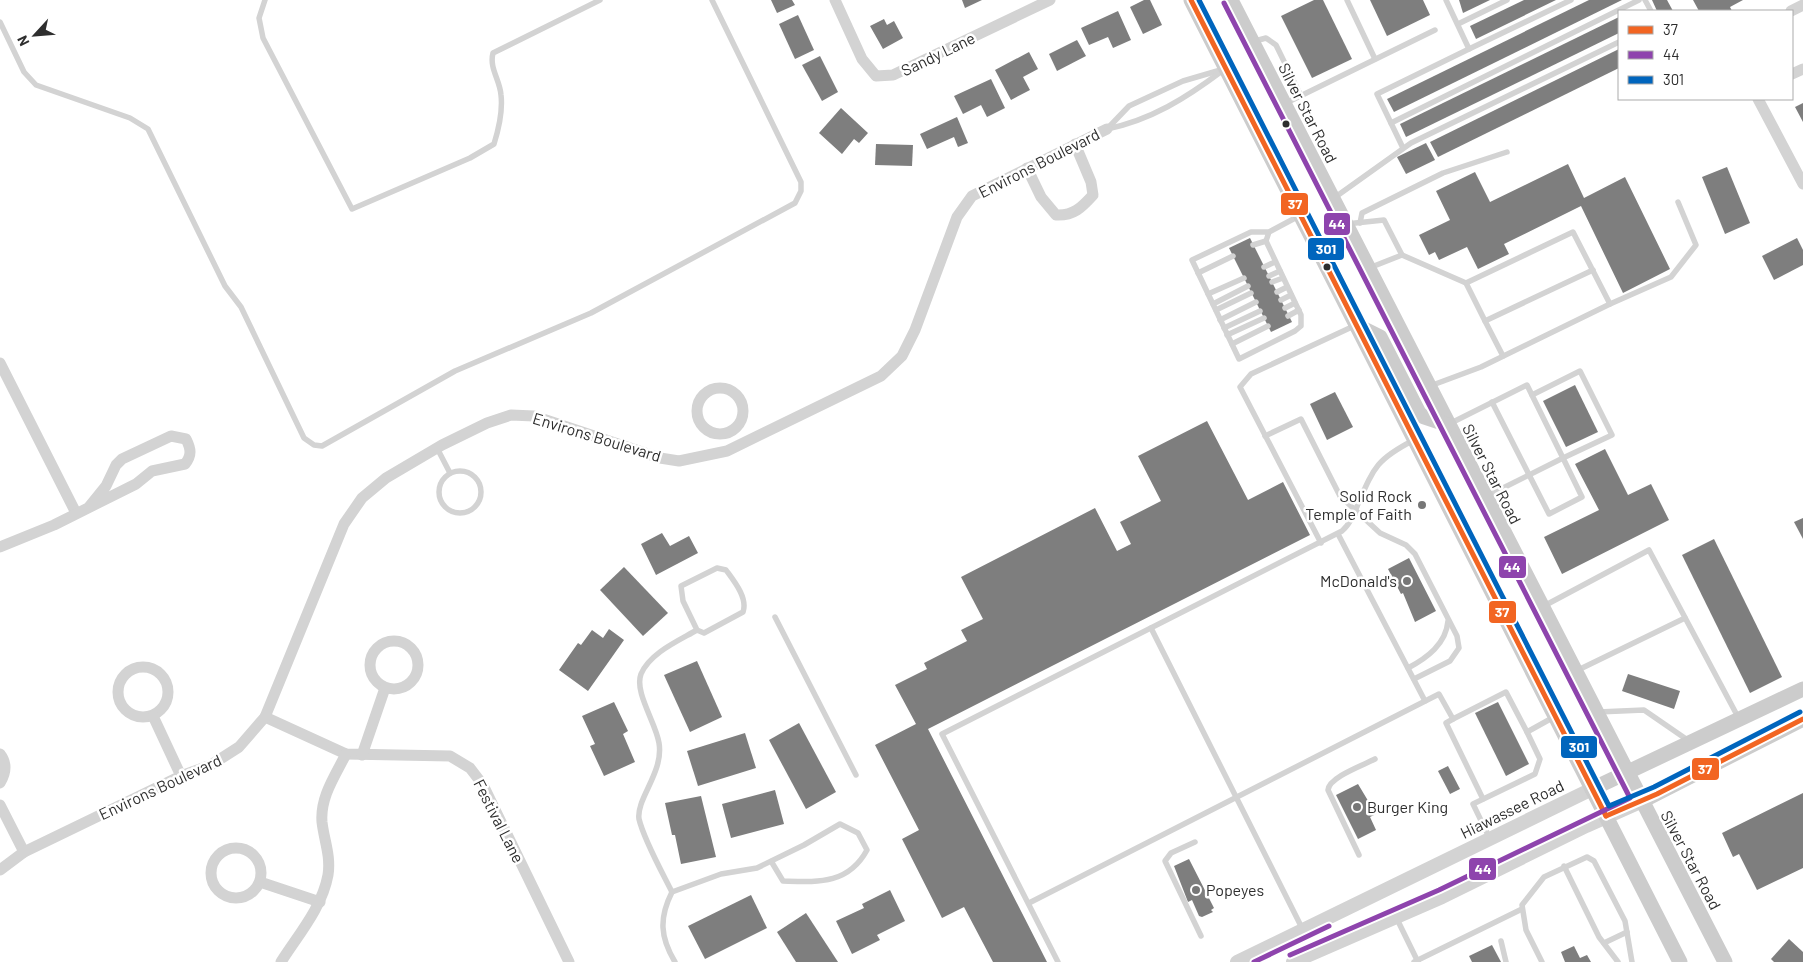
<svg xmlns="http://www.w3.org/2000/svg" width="1803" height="962" viewBox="0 0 1803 962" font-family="Barlow,sans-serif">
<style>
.building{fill:#7e7e7e}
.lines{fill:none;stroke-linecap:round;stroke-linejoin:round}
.service{stroke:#d3d3d3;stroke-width:5.5}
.minor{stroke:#d3d3d3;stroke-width:11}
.tertiary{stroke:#d3d3d3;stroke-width:14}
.secondary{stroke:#ccc;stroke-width:15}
.bus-1-casing{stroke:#fff;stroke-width:9}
.bus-2-casing{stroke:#fff;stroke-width:9}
.bus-3-casing{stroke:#fff;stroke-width:9}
.bus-1{stroke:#f26522;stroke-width:5}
.bus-2{stroke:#8e44ad;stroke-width:5}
.bus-3{stroke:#0065bd;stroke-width:5}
.bus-dot{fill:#2e2e2e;stroke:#fff;stroke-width:2}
.poi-dot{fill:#777;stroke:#fff;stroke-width:2}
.labels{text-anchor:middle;stroke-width:5;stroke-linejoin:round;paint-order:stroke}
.street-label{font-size:16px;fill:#2e2e2e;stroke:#fff}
.poi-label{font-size:16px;fill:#2e2e2e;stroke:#fff;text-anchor:end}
.line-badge{stroke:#fff;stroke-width:2}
.badge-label{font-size:14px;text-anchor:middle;font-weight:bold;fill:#fff}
</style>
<rect width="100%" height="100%" fill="#fff"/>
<!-- building -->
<g class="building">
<path d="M771,0H792L795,5L777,13Z"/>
<path d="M962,0H982L965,8Z"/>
<path d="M1144,0H1150L1162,25L1143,34L1130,7Z"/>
<path d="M1314,0H1323L1352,59L1312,78L1281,16Z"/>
<path d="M1370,0H1423L1430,15L1387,36Z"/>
<path d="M1459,0H1490L1463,13Z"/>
<path d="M1524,0H1556L1476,39L1470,26Z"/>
<path d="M1589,0H1622L1394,112L1387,99Z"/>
<path d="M1652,0H1667L1673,11H1657Z"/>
<path d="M1693,0H1743L1730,7L1732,11H1699Z"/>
<path d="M1118,11L1131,40L1113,48L1108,37L1089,45L1081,28Z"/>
<path d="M798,15L814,50L795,59L779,24Z"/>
<path d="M1619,17V33L1406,137L1400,124Z"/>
<path d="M884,19L887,25L894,21L903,38L883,49L870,26Z"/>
<path d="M1077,40L1086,56L1057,71L1049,54Z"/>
<path d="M1619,49V68L1438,157L1430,142Z"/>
<path d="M1029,52L1038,69L1023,77L1030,90L1011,100L995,70Z"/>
<path d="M820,56L838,92L822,101L802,65Z"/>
<path d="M991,79L1005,108L987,117L981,105L963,114L954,96Z"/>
<path d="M1803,103V122L1795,107Z"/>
<path d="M841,108L868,133L859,143L854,139L842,154L819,133Z"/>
<path d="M957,117L968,143L958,147L954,137L927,149L920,134Z"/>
<path d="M1426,143L1435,160L1406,174L1397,157Z"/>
<path d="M876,144L913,145L912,166L875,165Z"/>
<path d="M1568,164L1584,198L1625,177L1670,269L1623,293L1581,206L1504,244L1509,254L1478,269L1467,247L1439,260L1435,252L1429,255L1419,235L1450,220L1436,191L1475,172L1490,202Z"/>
<path d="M1727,167L1750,223L1725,234L1702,177Z"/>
<path d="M1250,238L1292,322L1271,332L1229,248Z"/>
<path d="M1797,238L1803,250V265L1774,280L1762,256Z"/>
<path d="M1575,385L1598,432L1566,447L1543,401Z"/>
<path d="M1335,392L1353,427L1327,440L1310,404Z"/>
<path d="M1207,421L1248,500L1283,482L1310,535L928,729L1047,962H993L964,907L942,918L902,839L919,830L875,745L916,724L895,685L927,669L924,663L967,641L961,630L983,619L961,577L1095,508L1117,551L1131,544L1120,522L1161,501L1138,456Z"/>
<path d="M1605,449L1628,495L1651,484L1669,520L1562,574L1544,537L1599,510L1575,464Z"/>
<path d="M1803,518V539L1794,522Z"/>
<path d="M662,533L670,546L689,536L698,553L656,575L641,544Z"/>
<path d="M1714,539L1782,677L1750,693L1682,555Z"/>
<path d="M1409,558L1436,611L1415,622L1403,593L1401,594L1388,569Z"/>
<path d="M624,567L668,613L643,636L600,590Z"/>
<path d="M609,629L624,640L588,691L559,670L578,643L581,645L592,630L603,638Z"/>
<path d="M697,661L722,717L690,732L664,675Z"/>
<path d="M1628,674L1680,691L1674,709L1622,691Z"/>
<path d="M614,702L628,731L623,734L635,762L604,776L590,746L595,744L582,716Z"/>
<path d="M1498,702L1529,764L1506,776L1475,713Z"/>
<path d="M799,723L836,792L806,809L769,740Z"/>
<path d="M745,733L756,768L698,786L687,751Z"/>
<path d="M1448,766L1460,789L1450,794L1438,771Z"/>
<path d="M1358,784L1376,814L1370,817L1376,830L1358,839L1336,795Z"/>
<path d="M775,790L784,824L731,838L722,804Z"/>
<path d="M1803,793V868L1757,890L1739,854L1733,857L1722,833Z"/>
<path d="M701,796L716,857L681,864L675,835H672L665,803Z"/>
<path d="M1189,859L1214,908L1211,910L1213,912L1202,917L1199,916L1192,900L1188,902L1174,866Z"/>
<path d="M890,890L905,921L877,935L880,940L852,954L836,921L864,908L862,904Z"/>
<path d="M751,895L767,928L705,959L688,926Z"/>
<path d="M806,913L838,962H796L777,932Z"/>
<path d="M1789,939L1803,952V962H1774L1771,959Z"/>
<path d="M1492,945L1501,962H1472L1469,956Z"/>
<path d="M1574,946L1580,958L1587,955L1591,962H1565L1561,952Z"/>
</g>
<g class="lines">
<!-- service -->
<g class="service">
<path d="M265,0L259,18L263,38L352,209L470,158L494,144C499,128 503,112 501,95C500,80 489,68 493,53L600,0"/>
<path d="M1347,0L1375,59"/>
<path d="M1645,0L1651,11"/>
<path d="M0,22L24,72L36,85L130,118L148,129L225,286L241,307L304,438L314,445L322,446L455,371L591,313L795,203L801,191V182L712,0"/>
<path d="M1458,24L1507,0"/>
<path d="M1255,41L1266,38L1276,45L1301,96"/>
<path d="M1469,49L1571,0"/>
<path d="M1284,104L1435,30"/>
<path d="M1391,123L1639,0"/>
<path d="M1107,129L1129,106L1183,81L1224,69"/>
<path d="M1107,129C1151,120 1186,98 1222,71"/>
<path d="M1403,148L1377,94L1469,49L1446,0"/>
<path d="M1334,198L1411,143L1619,42"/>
<path d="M1360,223L1362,213L1443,173L1507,152"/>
<path d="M1346,224L1384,220L1402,255"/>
<path d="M1269,232H1251L1192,260L1239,359L1295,331L1301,326V315L1266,241L1269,232L1299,216"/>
<path d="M1253,245L1266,241"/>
<path d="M1264,267L1275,262"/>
<path d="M1369,268L1402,255L1466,283L1573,232L1610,304L1481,367L1430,386"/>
<path d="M1198,273L1233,256"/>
<path d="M1269,276L1280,271"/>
<path d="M1272,282L1283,278"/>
<path d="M1466,283L1485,321L1593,270"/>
<path d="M1277,292L1287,287"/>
<path d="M1208,294L1244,278"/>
<path d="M1281,300L1291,295"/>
<path d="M1213,304L1248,286"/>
<path d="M1610,304L1671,277L1696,245L1678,202"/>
<path d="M1285,308L1295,303"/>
<path d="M1216,310L1251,293"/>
<path d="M1288,316L1299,310"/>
<path d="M1220,320L1256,302"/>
<path d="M1485,321L1503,356"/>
<path d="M1224,328L1260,311"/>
<path d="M1227,335L1264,318"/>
<path d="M1232,344L1268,326"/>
<path d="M1492,402L1549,514L1582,497L1563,458L1612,435L1580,371L1532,395"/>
<path d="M1449,424L1527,385L1563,458L1487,496"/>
<path d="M1265,436L1301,419L1340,496L1380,533L1406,545L1415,554L1457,636L1459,648L1450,661L1414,679"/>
<path d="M437,448L450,473"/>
<circle cx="460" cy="492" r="21"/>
<path d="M1338,534L1425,701"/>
<path d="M1321,543L1240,387L1251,374L1354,326"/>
<path d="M1542,607L1649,550L1738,717"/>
<path d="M775,617L856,775"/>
<path d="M1151,628L1303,930"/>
<path d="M1408,668C1427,658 1446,644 1448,621"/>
<path d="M1576,671L1685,618"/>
<path d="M1598,712L1644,710L1689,741"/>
<path d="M1453,719L1446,723L1483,799"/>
<path d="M1490,839L1473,804L1535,774L1540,759L1527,732L1554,717"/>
<path d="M1195,842L1171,853L1165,861L1201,936"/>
<path d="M1359,855L1328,790C1329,777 1364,765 1375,759"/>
<path d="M1564,866L1599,937L1618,962"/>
<path d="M672,892C662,872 644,840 639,819C636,799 664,772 659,743C656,723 634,692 641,674C650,653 678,641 697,630L704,633L743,612C748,598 734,581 726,570L717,568L681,586L683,601L697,630"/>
<path d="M1029,903L1439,694L1453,719L1506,692L1527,732"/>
<path d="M1396,917L1418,962"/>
<path d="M1501,941L1506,962"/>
<path d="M1604,943L1627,932"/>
<path d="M675,962C660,937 659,918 672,892L721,874L757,868L804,845L840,824L858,833L867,850C848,885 817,882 783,881L771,861"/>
<path d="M1058,962L942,734L1342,531C1350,524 1354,514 1358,504C1374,467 1377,459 1414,440"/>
<path d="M1414,962L1522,909"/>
<path d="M1542,962L1526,930L1522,905L1544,877L1587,857L1594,861L1625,921L1632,962"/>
</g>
<!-- minor -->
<g class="minor">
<path d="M835,0L862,59L876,76L893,75L1050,0"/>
<path d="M1791,11L1803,5"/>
<path d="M1792,74L1803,69"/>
<path d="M1758,99L1803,184"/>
<path d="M1027,168L1041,197L1056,215C1074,216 1082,207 1093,195L1091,182L1075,144"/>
<path d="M0,363L76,513"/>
<circle cx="720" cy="411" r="23"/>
<path d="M0,547L54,525L136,484L152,471L185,464C192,455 191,449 186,439L171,436L122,459L116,465L106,486L89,507"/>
<circle cx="394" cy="665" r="24"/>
<circle cx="143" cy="692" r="25"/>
<path d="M153,716L181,776"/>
<path d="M265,717L346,754L450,756L470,768L483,785L569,962"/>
<path d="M0,754C7,763 6,773 0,783"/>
<path d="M362,755L385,688"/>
<path d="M0,805L24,852"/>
<circle cx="236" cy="873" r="25"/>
<path d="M0,870L24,852L181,776L211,765L239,747L265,717L344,524L362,498L386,478L442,445L487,423L511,415L534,416L660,458L679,461L727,451L881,376L902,356L915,330L957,217L972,196L1107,129"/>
<path d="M260,882L320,902"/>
<path d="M281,962C298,935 322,908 328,875C331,856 324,840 322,822C320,797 335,776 346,754"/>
</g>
<!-- tertiary -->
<g class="tertiary">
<path d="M1237,962L1592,789"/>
<path d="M1293,962L1442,897L1586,826L1640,802"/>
</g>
<!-- secondary -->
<g class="secondary">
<path d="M1191,0L1680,962"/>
<path d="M1231,0L1725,962"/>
<path d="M1356,325L1380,337L1419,413L1424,417L1448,425"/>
<path d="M1592,789L1803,689"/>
<path d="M1640,802L1803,719"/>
</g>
<!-- bus-1 casing -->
<g class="bus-1-casing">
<g id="bus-1">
<path d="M1191,0L1606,816"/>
<path d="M1606,816L1657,794L1803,719"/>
</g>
</g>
<!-- bus-2 casing -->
<g class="bus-2-casing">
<g id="bus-2">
<path d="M1224,3L1630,798L1439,890L1290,955"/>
<path d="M1254,962L1329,926"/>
</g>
</g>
<!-- bus-3 casing -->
<g class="bus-3-casing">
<path id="bus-3" d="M1199,0L1609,806L1654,787L1800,712"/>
</g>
<!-- bus-1 -->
<use href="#bus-1" class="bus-1"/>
<!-- bus-2 -->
<use href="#bus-2" class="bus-2"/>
<!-- bus-3 -->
<use href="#bus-3" class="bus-3"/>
</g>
<!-- markers -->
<g class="bus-dot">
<circle cx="1286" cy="124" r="4.5"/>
<circle cx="1327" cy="267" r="4.5"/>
</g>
<g class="poi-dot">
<circle cx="1422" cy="505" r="5"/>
<circle cx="1407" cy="581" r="5"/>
<circle cx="1357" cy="807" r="5"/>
<circle cx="1196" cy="890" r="5"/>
</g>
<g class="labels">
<!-- street labels -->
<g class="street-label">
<text transform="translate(938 54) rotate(-26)" y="6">Sandy Lane</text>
<text transform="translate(1308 113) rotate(63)" y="6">Silver Star Road</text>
<text transform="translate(1039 163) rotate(-27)" y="6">Environs Boulevard</text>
<text transform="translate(597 437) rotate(17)" y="6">Environs Boulevard</text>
<text transform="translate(1492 474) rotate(63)" y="6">Silver Star Road</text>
<text transform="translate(160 787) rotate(-25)" y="6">Environs Boulevard</text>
<text transform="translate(1512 809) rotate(-26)" y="6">Hiawassee Road</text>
<text transform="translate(499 821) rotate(63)" y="6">Festival Lane</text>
<text transform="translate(1691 860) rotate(62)" y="6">Silver Star Road</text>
</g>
<!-- poi labels -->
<g class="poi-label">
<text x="1412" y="502">Solid Rock<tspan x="1412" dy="18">Temple of Faith</tspan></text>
<text x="1397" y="587">McDonald's</text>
<text x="1367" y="813" text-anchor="start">Burger King</text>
<text x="1206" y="896" text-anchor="start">Popeyes</text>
</g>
</g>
<g class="line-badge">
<rect x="1280" y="192" width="29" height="24" rx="5" fill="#f26522"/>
<rect x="1323" y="212" width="28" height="24" rx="5" fill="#8e44ad"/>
<rect x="1307" y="237" width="38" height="24" rx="5" fill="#0065bd"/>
<rect x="1498" y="555" width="29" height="24" rx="5" fill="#8e44ad"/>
<rect x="1488" y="600" width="29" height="24" rx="5" fill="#f26522"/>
<rect x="1560" y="735" width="38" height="24" rx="5" fill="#0065bd"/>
<rect x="1691" y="757" width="29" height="24" rx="5" fill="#f26522"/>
<rect x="1468" y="857" width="29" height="24" rx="5" fill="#8e44ad"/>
</g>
<g class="badge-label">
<text x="1295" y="209">37</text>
<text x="1337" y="229">44</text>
<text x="1326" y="254">301</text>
<text x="1512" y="572">44</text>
<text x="1502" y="617">37</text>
<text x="1579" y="752">301</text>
<text x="1705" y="774">37</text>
<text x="1483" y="874">44</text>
</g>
<!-- legend -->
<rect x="1618" y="10" width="175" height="90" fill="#ffffff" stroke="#ababab"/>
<rect x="1628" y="26" width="25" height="8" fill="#f26522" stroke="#ababab"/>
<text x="1663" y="35" font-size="15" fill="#2e2e2e">37</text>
<rect x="1628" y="51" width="25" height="8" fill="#8e44ad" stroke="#ababab"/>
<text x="1663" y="60" font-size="15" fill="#2e2e2e">44</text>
<rect x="1628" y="76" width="25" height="8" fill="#0065bd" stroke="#ababab"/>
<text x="1663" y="85" font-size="15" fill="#2e2e2e">301</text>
<!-- north arrow -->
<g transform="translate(35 35) rotate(244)" stroke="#ffffff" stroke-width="4" paint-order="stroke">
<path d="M0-4L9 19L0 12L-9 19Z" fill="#2e2e2e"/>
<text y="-8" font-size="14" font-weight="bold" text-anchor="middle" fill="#2e2e2e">N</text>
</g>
</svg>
